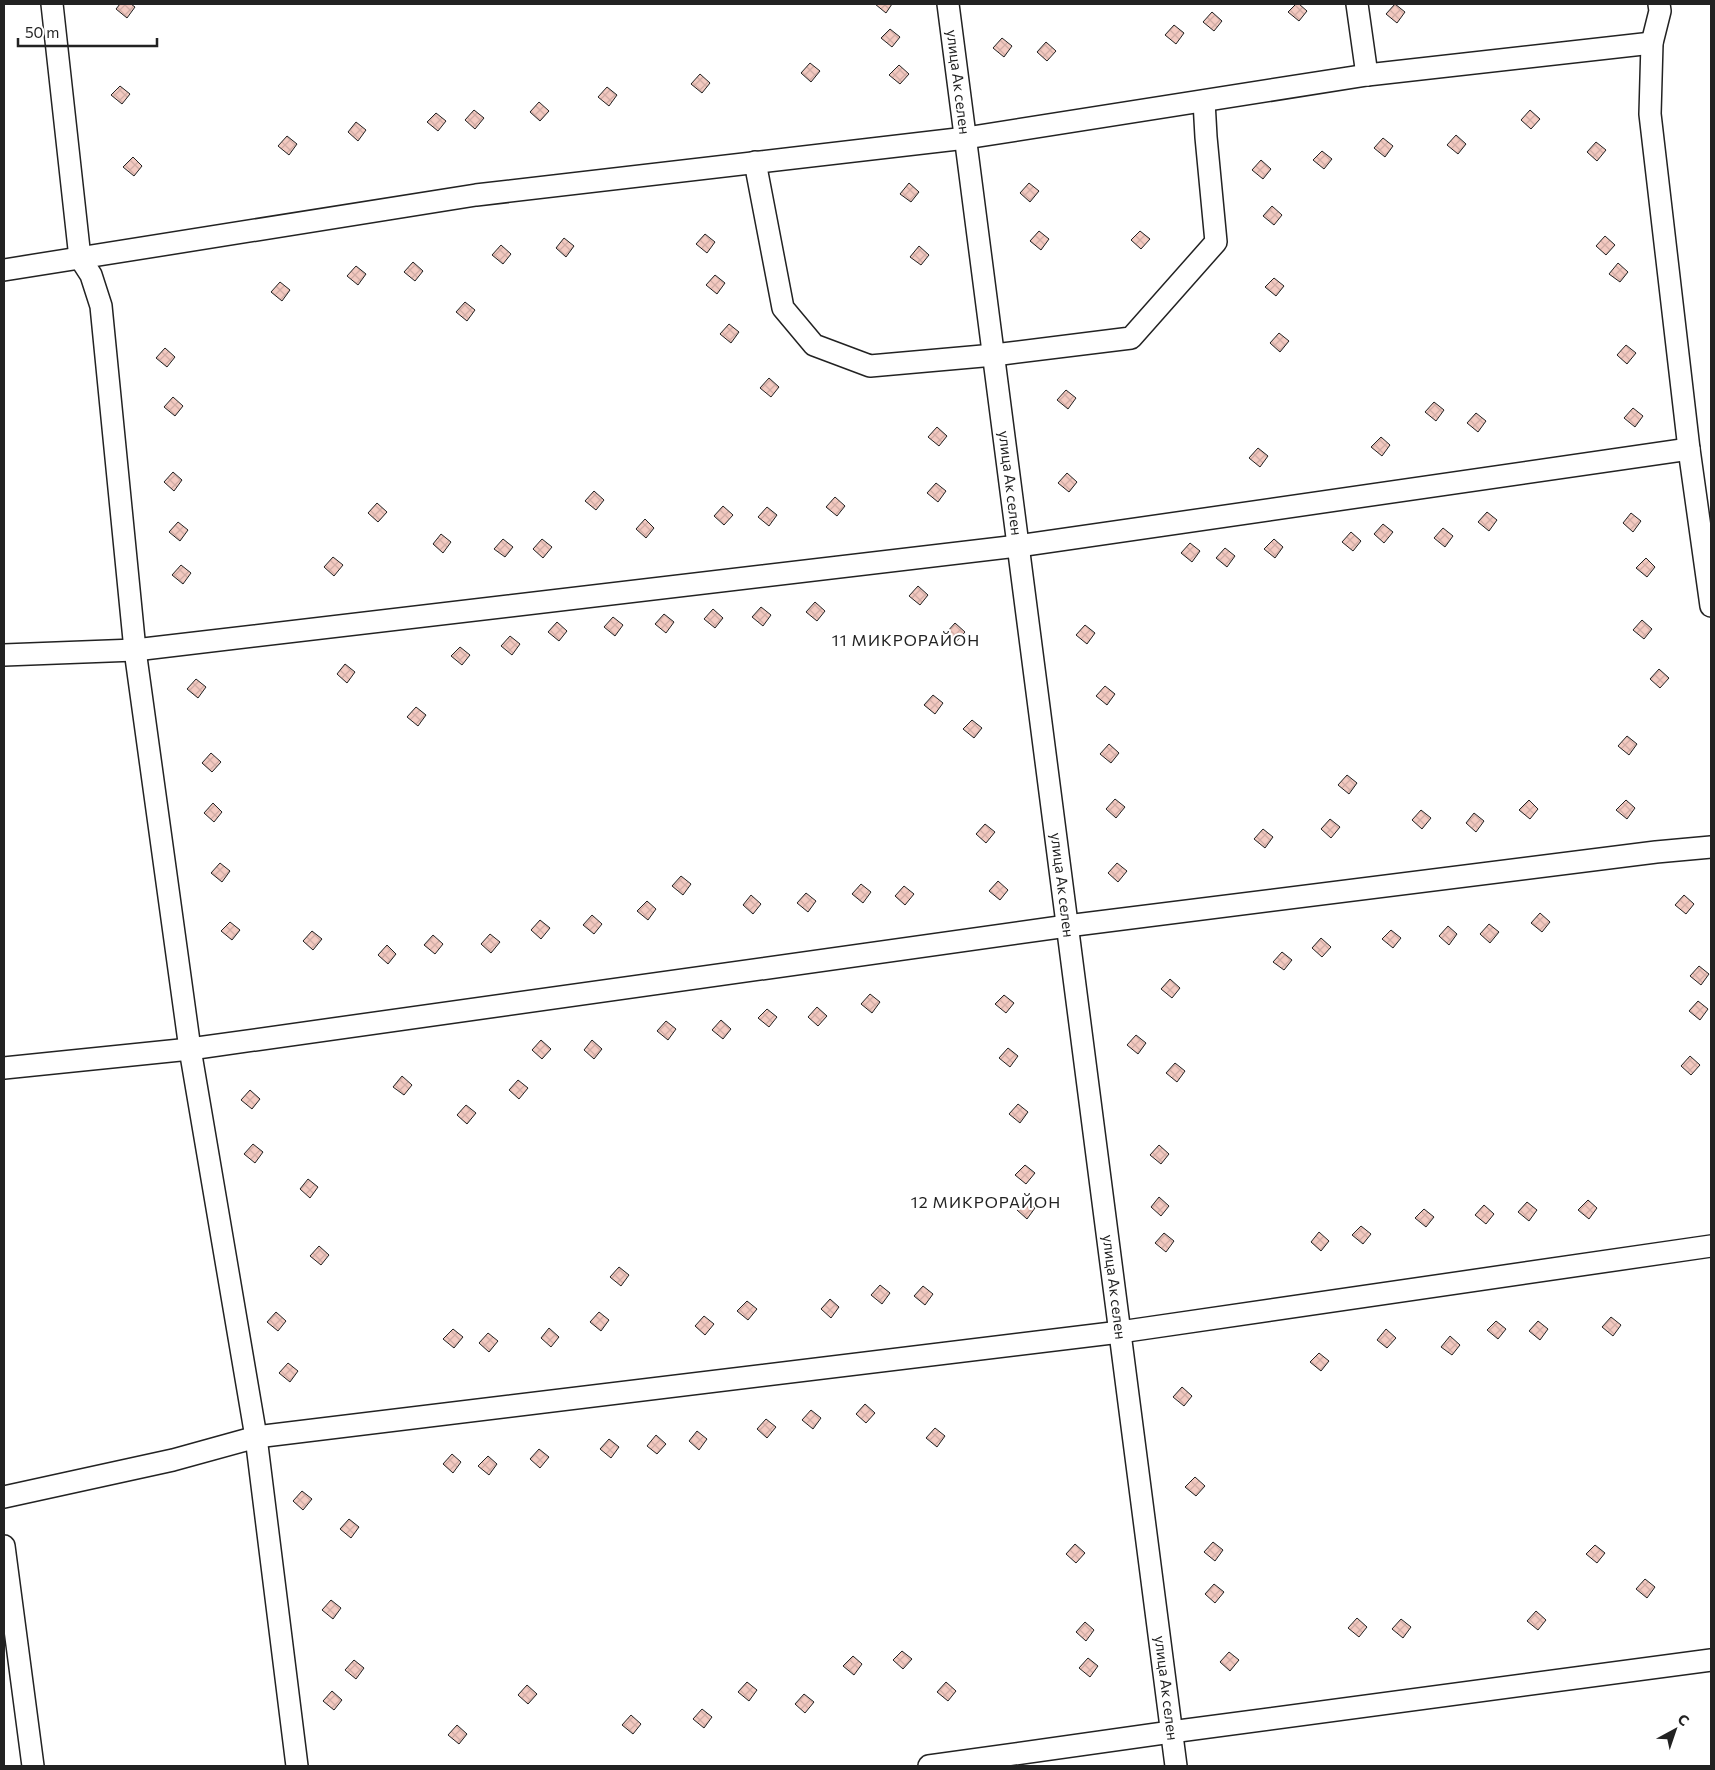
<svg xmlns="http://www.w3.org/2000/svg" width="1715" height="1770" viewBox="0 0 1715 1770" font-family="Commissioner,sans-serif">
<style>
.building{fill:url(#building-cross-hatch);stroke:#222}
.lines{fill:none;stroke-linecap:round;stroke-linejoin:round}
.minor-casing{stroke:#222;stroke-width:24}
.minor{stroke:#fff;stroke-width:21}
.labels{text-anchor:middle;stroke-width:4;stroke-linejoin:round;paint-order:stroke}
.street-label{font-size:15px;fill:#222;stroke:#fff}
.neighbourhood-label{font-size:16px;letter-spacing:1px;fill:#222;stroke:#fff}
</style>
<defs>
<pattern id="building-cross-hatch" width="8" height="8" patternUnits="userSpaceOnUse" patternTransform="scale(1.25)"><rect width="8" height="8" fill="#f3c9c0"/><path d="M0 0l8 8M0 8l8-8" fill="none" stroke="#d0aca5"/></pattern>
</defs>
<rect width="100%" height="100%" fill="#fff"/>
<!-- building -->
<g class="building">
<path d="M120,4H131L135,7L127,18L116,9Z"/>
<path d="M875,4H892L886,13Z"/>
<path d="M1296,4H1299L1307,11L1299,21L1288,12Z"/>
<path d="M1395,4L1405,12L1397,23L1386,14Z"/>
<path d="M1212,12L1222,21L1214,31L1203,22Z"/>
<path d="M1174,25L1184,33L1176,44L1165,35Z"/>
<path d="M890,29L900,37L892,47L881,38Z"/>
<path d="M1002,38L1012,46L1004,57L993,48Z"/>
<path d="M1046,42L1056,51L1047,61L1037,52Z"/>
<path d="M810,63L820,71L811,82L801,73Z"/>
<path d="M899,65L909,74L900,84L889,75Z"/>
<path d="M700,74L710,83L702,93L691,84Z"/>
<path d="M120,86L130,94L122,104L111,95Z"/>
<path d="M607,87L617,95L609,106L598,97Z"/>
<path d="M539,102L549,111L540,121L530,112Z"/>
<path d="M474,110L484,118L475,129L465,120Z"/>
<path d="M1530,110L1540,119L1531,129L1521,120Z"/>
<path d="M436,113L446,121L438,131L427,122Z"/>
<path d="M356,122L366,130L358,141L348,132Z"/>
<path d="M1456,135L1466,144L1458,154L1447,145Z"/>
<path d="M287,136L297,144L289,155L278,146Z"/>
<path d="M1383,138L1393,146L1385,157L1374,148Z"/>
<path d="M1596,142L1606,150L1597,161L1587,152Z"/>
<path d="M1322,151L1332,159L1324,169L1313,160Z"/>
<path d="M133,157L142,166L134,176L123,167Z"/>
<path d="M1261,160L1271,169L1263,179L1252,170Z"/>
<path d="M909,183L919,192L911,202L900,194Z"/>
<path d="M1029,183L1039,191L1030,202L1020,193Z"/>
<path d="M1272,206L1282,215L1274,225L1263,216Z"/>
<path d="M1039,231L1049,239L1041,250L1030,241Z"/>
<path d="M1140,231L1150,239L1141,249L1131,240Z"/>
<path d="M705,234L715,242L707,253L696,244Z"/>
<path d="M1605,236L1615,245L1606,255L1596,246Z"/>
<path d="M564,238L574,246L566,257L556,248Z"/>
<path d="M501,245L511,254L503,264L492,255Z"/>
<path d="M919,246L929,255L921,265L910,257Z"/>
<path d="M413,262L423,271L415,281L404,272Z"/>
<path d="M1618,263L1628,272L1620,282L1609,274Z"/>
<path d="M356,266L366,274L358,285L347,276Z"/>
<path d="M715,275L725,283L717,294L706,285Z"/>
<path d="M1274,278L1284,286L1276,296L1265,287Z"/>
<path d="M280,282L290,290L282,301L271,292Z"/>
<path d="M465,302L475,310L467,321L456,312Z"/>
<path d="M729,324L739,332L731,343L720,334Z"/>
<path d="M1279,333L1289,341L1280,352L1270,343Z"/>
<path d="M1626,345L1636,353L1627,364L1617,355Z"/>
<path d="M165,348L175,357L167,367L156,358Z"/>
<path d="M769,378L779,387L771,397L760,388Z"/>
<path d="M1066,390L1076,398L1068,409L1057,400Z"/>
<path d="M173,397L183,406L175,416L164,407Z"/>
<path d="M1434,402L1444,410L1436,421L1425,412Z"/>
<path d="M1633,408L1643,416L1635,427L1624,418Z"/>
<path d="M1476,413L1486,421L1478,432L1467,423Z"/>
<path d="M937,427L947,436L939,446L928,437Z"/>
<path d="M1381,437L1390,445L1382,456L1371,447Z"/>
<path d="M1258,448L1268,456L1260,467L1249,458Z"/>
<path d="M173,472L182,480L174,491L164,482Z"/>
<path d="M1067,473L1077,482L1069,492L1058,483Z"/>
<path d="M936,483L946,491L938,502L927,493Z"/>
<path d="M594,491L604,500L596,510L585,501Z"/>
<path d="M835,497L845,506L837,516L826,507Z"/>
<path d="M377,503L387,512L378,522L368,513Z"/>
<path d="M723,506L733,515L724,525L714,516Z"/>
<path d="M767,507L777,515L769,526L758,517Z"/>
<path d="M1487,512L1497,520L1489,531L1478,522Z"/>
<path d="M1631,513L1641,521L1633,532L1623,523Z"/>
<path d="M645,519L654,528L646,538L636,529Z"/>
<path d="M178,522L188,530L180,541L169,532Z"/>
<path d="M1383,524L1393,532L1384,543L1374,534Z"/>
<path d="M1443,528L1453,536L1445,547L1434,538Z"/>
<path d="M1351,532L1361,541L1353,551L1342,542Z"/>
<path d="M441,534L451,542L443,553L433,544Z"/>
<path d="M503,539L513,547L505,557L494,549Z"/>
<path d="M542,539L552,547L543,558L533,549Z"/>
<path d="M1274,539L1283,547L1275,558L1264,549Z"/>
<path d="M1190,543L1200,551L1192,562L1181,553Z"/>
<path d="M1225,548L1235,556L1227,567L1216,558Z"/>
<path d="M333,557L343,565L334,576L324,567Z"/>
<path d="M1646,558L1655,567L1647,577L1636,568Z"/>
<path d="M181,565L191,573L183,584L172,575Z"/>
<path d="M918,586L928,595L920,605L909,596Z"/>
<path d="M815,602L825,611L817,621L806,612Z"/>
<path d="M761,607L771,615L763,626L752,617Z"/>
<path d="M713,609L723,618L715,628L704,619Z"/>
<path d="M664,614L674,622L666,633L655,624Z"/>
<path d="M613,617L623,625L615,636L604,627Z"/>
<path d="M1642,620L1652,629L1644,639L1633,630Z"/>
<path d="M557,622L567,631L559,641L548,632Z"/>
<path d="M955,623L965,632L956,642L946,633Z"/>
<path d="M1085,625L1095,633L1087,644L1076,635Z"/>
<path d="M510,636L520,644L512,655L501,646Z"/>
<path d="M460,647L470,655L462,665L451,656Z"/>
<path d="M345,664L355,672L347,683L337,674Z"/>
<path d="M1659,669L1669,678L1660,688L1650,679Z"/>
<path d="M196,679L206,687L198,698L187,689Z"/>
<path d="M1105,686L1115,694L1107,705L1096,696Z"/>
<path d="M933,695L943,703L935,714L924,705Z"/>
<path d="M416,707L426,715L418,726L407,717Z"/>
<path d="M972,720L982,728L974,738L963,729Z"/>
<path d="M1627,736L1637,744L1629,755L1618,746Z"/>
<path d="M1109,744L1119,753L1111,763L1100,754Z"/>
<path d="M211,753L221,762L212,772L202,763Z"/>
<path d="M1347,775L1357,783L1349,794L1338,785Z"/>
<path d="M1115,799L1125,807L1116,818L1106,809Z"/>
<path d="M1529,800L1538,809L1530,819L1519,810Z"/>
<path d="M1626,800L1635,808L1627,819L1616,810Z"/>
<path d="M213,803L222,812L214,822L204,813Z"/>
<path d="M1421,810L1431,818L1422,829L1412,820Z"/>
<path d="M1474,813L1484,821L1476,832L1466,823Z"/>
<path d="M1330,819L1340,827L1331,838L1321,829Z"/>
<path d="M985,824L995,832L986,843L976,834Z"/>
<path d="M1263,829L1273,837L1265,848L1254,839Z"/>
<path d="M220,863L230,871L222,882L211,873Z"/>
<path d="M1117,863L1127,871L1118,882L1108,873Z"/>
<path d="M681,876L691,884L683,895L672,886Z"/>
<path d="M998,881L1008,890L1000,900L989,891Z"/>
<path d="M861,884L871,892L863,903L852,894Z"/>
<path d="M904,886L914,894L905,905L895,896Z"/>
<path d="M806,893L816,901L808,912L797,903Z"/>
<path d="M751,895L761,904L753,914L743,905Z"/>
<path d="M1684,895L1694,904L1686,914L1675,905Z"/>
<path d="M647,901L656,909L648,920L637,911Z"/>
<path d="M1540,913L1550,922L1542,932L1531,923Z"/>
<path d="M592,915L602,924L594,934L583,925Z"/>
<path d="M540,920L550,928L541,939L531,930Z"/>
<path d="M230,922L240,930L232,940L221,931Z"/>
<path d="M1489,924L1499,932L1490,943L1480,934Z"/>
<path d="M1448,926L1457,934L1449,945L1439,936Z"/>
<path d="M1391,930L1401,938L1393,948L1382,939Z"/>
<path d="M312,931L322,939L313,950L303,941Z"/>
<path d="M490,934L500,942L491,953L481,944Z"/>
<path d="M433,935L443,944L435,954L424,945Z"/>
<path d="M1321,938L1331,947L1322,957L1312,948Z"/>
<path d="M387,945L396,954L388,964L378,955Z"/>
<path d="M1282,952L1292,960L1284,970L1273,962Z"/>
<path d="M1699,966L1709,974L1701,985L1690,976Z"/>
<path d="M1170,979L1180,988L1172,998L1161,989Z"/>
<path d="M870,994L880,1002L872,1013L861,1004Z"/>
<path d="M1004,995L1014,1003L1006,1013L995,1004Z"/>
<path d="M1698,1001L1708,1009L1700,1020L1689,1011Z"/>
<path d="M817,1007L827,1016L818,1026L808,1017Z"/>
<path d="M767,1009L777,1017L769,1027L758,1018Z"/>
<path d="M721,1020L731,1029L723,1039L712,1030Z"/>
<path d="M666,1021L676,1029L668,1040L657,1031Z"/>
<path d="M1136,1035L1146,1043L1138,1054L1127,1045Z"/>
<path d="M541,1040L551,1049L542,1059L532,1050Z"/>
<path d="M592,1040L602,1049L594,1059L584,1050Z"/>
<path d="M1008,1048L1018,1056L1010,1067L999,1058Z"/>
<path d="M1690,1056L1700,1065L1691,1075L1681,1066Z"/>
<path d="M1175,1063L1185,1071L1177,1082L1166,1073Z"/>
<path d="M402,1076L412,1085L404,1095L393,1087Z"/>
<path d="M518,1080L528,1088L519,1099L509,1090Z"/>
<path d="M250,1090L260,1099L252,1109L241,1100Z"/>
<path d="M1018,1104L1028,1112L1020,1123L1009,1114Z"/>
<path d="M466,1105L476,1113L467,1124L457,1115Z"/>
<path d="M253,1144L263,1152L255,1163L244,1154Z"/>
<path d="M1159,1145L1169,1154L1161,1164L1150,1155Z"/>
<path d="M1025,1165L1035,1173L1026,1184L1015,1175Z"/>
<path d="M308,1179L318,1187L310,1198L300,1189Z"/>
<path d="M1159,1197L1169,1206L1161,1216L1151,1207Z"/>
<path d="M1026,1200L1035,1208L1027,1219L1017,1210Z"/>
<path d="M1588,1200L1597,1208L1589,1219L1578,1210Z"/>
<path d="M1527,1202L1537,1210L1529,1221L1518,1212Z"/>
<path d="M1484,1205L1494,1214L1486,1224L1475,1215Z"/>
<path d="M1424,1209L1434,1217L1426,1227L1415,1218Z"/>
<path d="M1361,1226L1371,1234L1363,1244L1352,1235Z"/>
<path d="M1319,1232L1329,1241L1321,1251L1311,1242Z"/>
<path d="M1164,1233L1174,1241L1166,1252L1155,1243Z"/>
<path d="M319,1246L329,1255L321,1265L310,1256Z"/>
<path d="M619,1267L629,1275L621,1286L610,1277Z"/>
<path d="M880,1285L890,1293L882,1304L871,1295Z"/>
<path d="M923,1286L933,1294L925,1305L914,1296Z"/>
<path d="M830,1299L839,1307L831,1318L821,1309Z"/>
<path d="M747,1301L757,1309L748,1320L737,1311Z"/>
<path d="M276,1312L286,1321L278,1331L267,1322Z"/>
<path d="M599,1312L609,1320L601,1331L590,1322Z"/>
<path d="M704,1316L714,1324L705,1335L695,1326Z"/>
<path d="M1611,1317L1621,1325L1613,1336L1602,1327Z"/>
<path d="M1496,1321L1506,1329L1498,1339L1487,1330Z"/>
<path d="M1538,1321L1548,1329L1540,1340L1529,1331Z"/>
<path d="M549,1328L559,1337L551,1347L541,1338Z"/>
<path d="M453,1329L463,1337L454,1348L443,1339Z"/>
<path d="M1386,1329L1396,1338L1387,1348L1377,1340Z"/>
<path d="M488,1333L498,1341L489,1352L479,1343Z"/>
<path d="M1450,1336L1460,1345L1452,1355L1441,1347Z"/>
<path d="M1319,1353L1329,1361L1321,1371L1310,1362Z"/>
<path d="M288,1363L298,1371L290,1382L279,1373Z"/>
<path d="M1182,1387L1192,1396L1184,1406L1173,1397Z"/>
<path d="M865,1404L875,1413L866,1423L856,1414Z"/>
<path d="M811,1410L821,1418L813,1429L802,1420Z"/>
<path d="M766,1419L776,1427L767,1438L757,1429Z"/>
<path d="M935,1428L945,1436L937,1447L926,1438Z"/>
<path d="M697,1431L707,1439L699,1450L689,1441Z"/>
<path d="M656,1435L666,1444L657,1454L647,1446Z"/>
<path d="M609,1439L619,1447L611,1458L600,1449Z"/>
<path d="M539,1449L549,1457L540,1468L530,1459Z"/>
<path d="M452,1454L461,1462L453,1473L443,1464Z"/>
<path d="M488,1456L497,1464L489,1475L478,1466Z"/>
<path d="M1195,1477L1205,1486L1196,1496L1185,1487Z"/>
<path d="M302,1491L312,1499L303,1510L293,1501Z"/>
<path d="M349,1519L359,1527L351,1538L340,1529Z"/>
<path d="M1213,1542L1223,1550L1215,1561L1204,1552Z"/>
<path d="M1075,1544L1085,1553L1076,1563L1066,1554Z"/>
<path d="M1595,1545L1605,1553L1597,1563L1586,1554Z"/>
<path d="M1645,1579L1655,1587L1647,1598L1636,1589Z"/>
<path d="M1214,1584L1224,1592L1215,1603L1205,1594Z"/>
<path d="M331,1600L341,1608L333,1619L322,1610Z"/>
<path d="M1536,1611L1546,1620L1538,1630L1527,1621Z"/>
<path d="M1357,1618L1367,1627L1359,1637L1348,1628Z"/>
<path d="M1401,1619L1411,1627L1403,1638L1392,1629Z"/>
<path d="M1085,1622L1094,1630L1086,1641L1076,1632Z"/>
<path d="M902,1651L912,1659L903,1669L893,1660Z"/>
<path d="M1229,1652L1239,1660L1230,1671L1220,1662Z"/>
<path d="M853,1656L862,1664L854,1675L843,1666Z"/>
<path d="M1088,1658L1098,1666L1090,1677L1079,1668Z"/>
<path d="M354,1660L364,1668L356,1679L345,1670Z"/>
<path d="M747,1682L757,1690L749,1701L738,1692Z"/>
<path d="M946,1682L956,1691L948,1701L937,1692Z"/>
<path d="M527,1685L537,1694L528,1704L518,1695Z"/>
<path d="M332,1691L342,1700L334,1710L323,1701Z"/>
<path d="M804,1694L814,1702L805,1713L795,1704Z"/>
<path d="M702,1709L712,1717L704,1728L693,1719Z"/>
<path d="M631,1715L641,1724L633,1734L622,1725Z"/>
<path d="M457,1725L467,1734L459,1744L448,1735Z"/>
</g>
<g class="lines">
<!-- minor casing -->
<g class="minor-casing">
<g id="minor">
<path d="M52,4L80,258L91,275L101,306L135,650L190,1049L256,1437L297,1766"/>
<path d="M948,4L1176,1766"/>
<path d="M1357,4L1367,75"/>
<path d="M1659,4L1660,11L1652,43L1650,114L1689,449L1711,606"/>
<path d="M755,162L783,308L814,345L870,366L994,355L1131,338L1216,242L1206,137L1204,101"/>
<path d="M4,270L476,195L966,138L1367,75L1652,43"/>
<path d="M4,655L135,650L1018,546L1689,449"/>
<path d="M4,1068L190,1049L1067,926L1656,852L1711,847"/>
<path d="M4,1497L173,1460L256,1437L1120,1332L1711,1246"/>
<path d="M4,1546L33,1766"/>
<path d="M929,1766L1171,1732L1711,1660"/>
</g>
</g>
<!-- minor -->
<use href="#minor" class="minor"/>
</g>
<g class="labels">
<!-- street labels -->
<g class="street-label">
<text transform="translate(958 82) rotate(83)" y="5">улица Ак селен</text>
<text transform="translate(1010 483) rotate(83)" y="5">улица Ак селен</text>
<text transform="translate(1062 885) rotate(83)" y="5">улица Ак селен</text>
<text transform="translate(1114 1287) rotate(83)" y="5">улица Ак селен</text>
<text transform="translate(1166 1688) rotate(83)" y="5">улица Ак селен</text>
</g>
<!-- neighbourhood labels -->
<g class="neighbourhood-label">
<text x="906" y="646">11 МИКРОРАЙОН</text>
<text x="986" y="1208">12 МИКРОРАЙОН</text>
</g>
</g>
<!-- border -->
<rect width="1715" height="1770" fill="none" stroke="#222222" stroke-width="10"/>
<!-- north arrow -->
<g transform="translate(1675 1730) rotate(40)" stroke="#ffffff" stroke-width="4" paint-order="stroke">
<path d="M0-4L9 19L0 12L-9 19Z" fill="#222222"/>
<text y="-8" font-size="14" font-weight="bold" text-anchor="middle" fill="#222222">С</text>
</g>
<!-- scale -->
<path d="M18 38v8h139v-8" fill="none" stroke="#222222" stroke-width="2.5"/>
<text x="25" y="38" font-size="15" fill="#222222" stroke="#ffffff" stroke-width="4" paint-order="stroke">50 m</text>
</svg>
